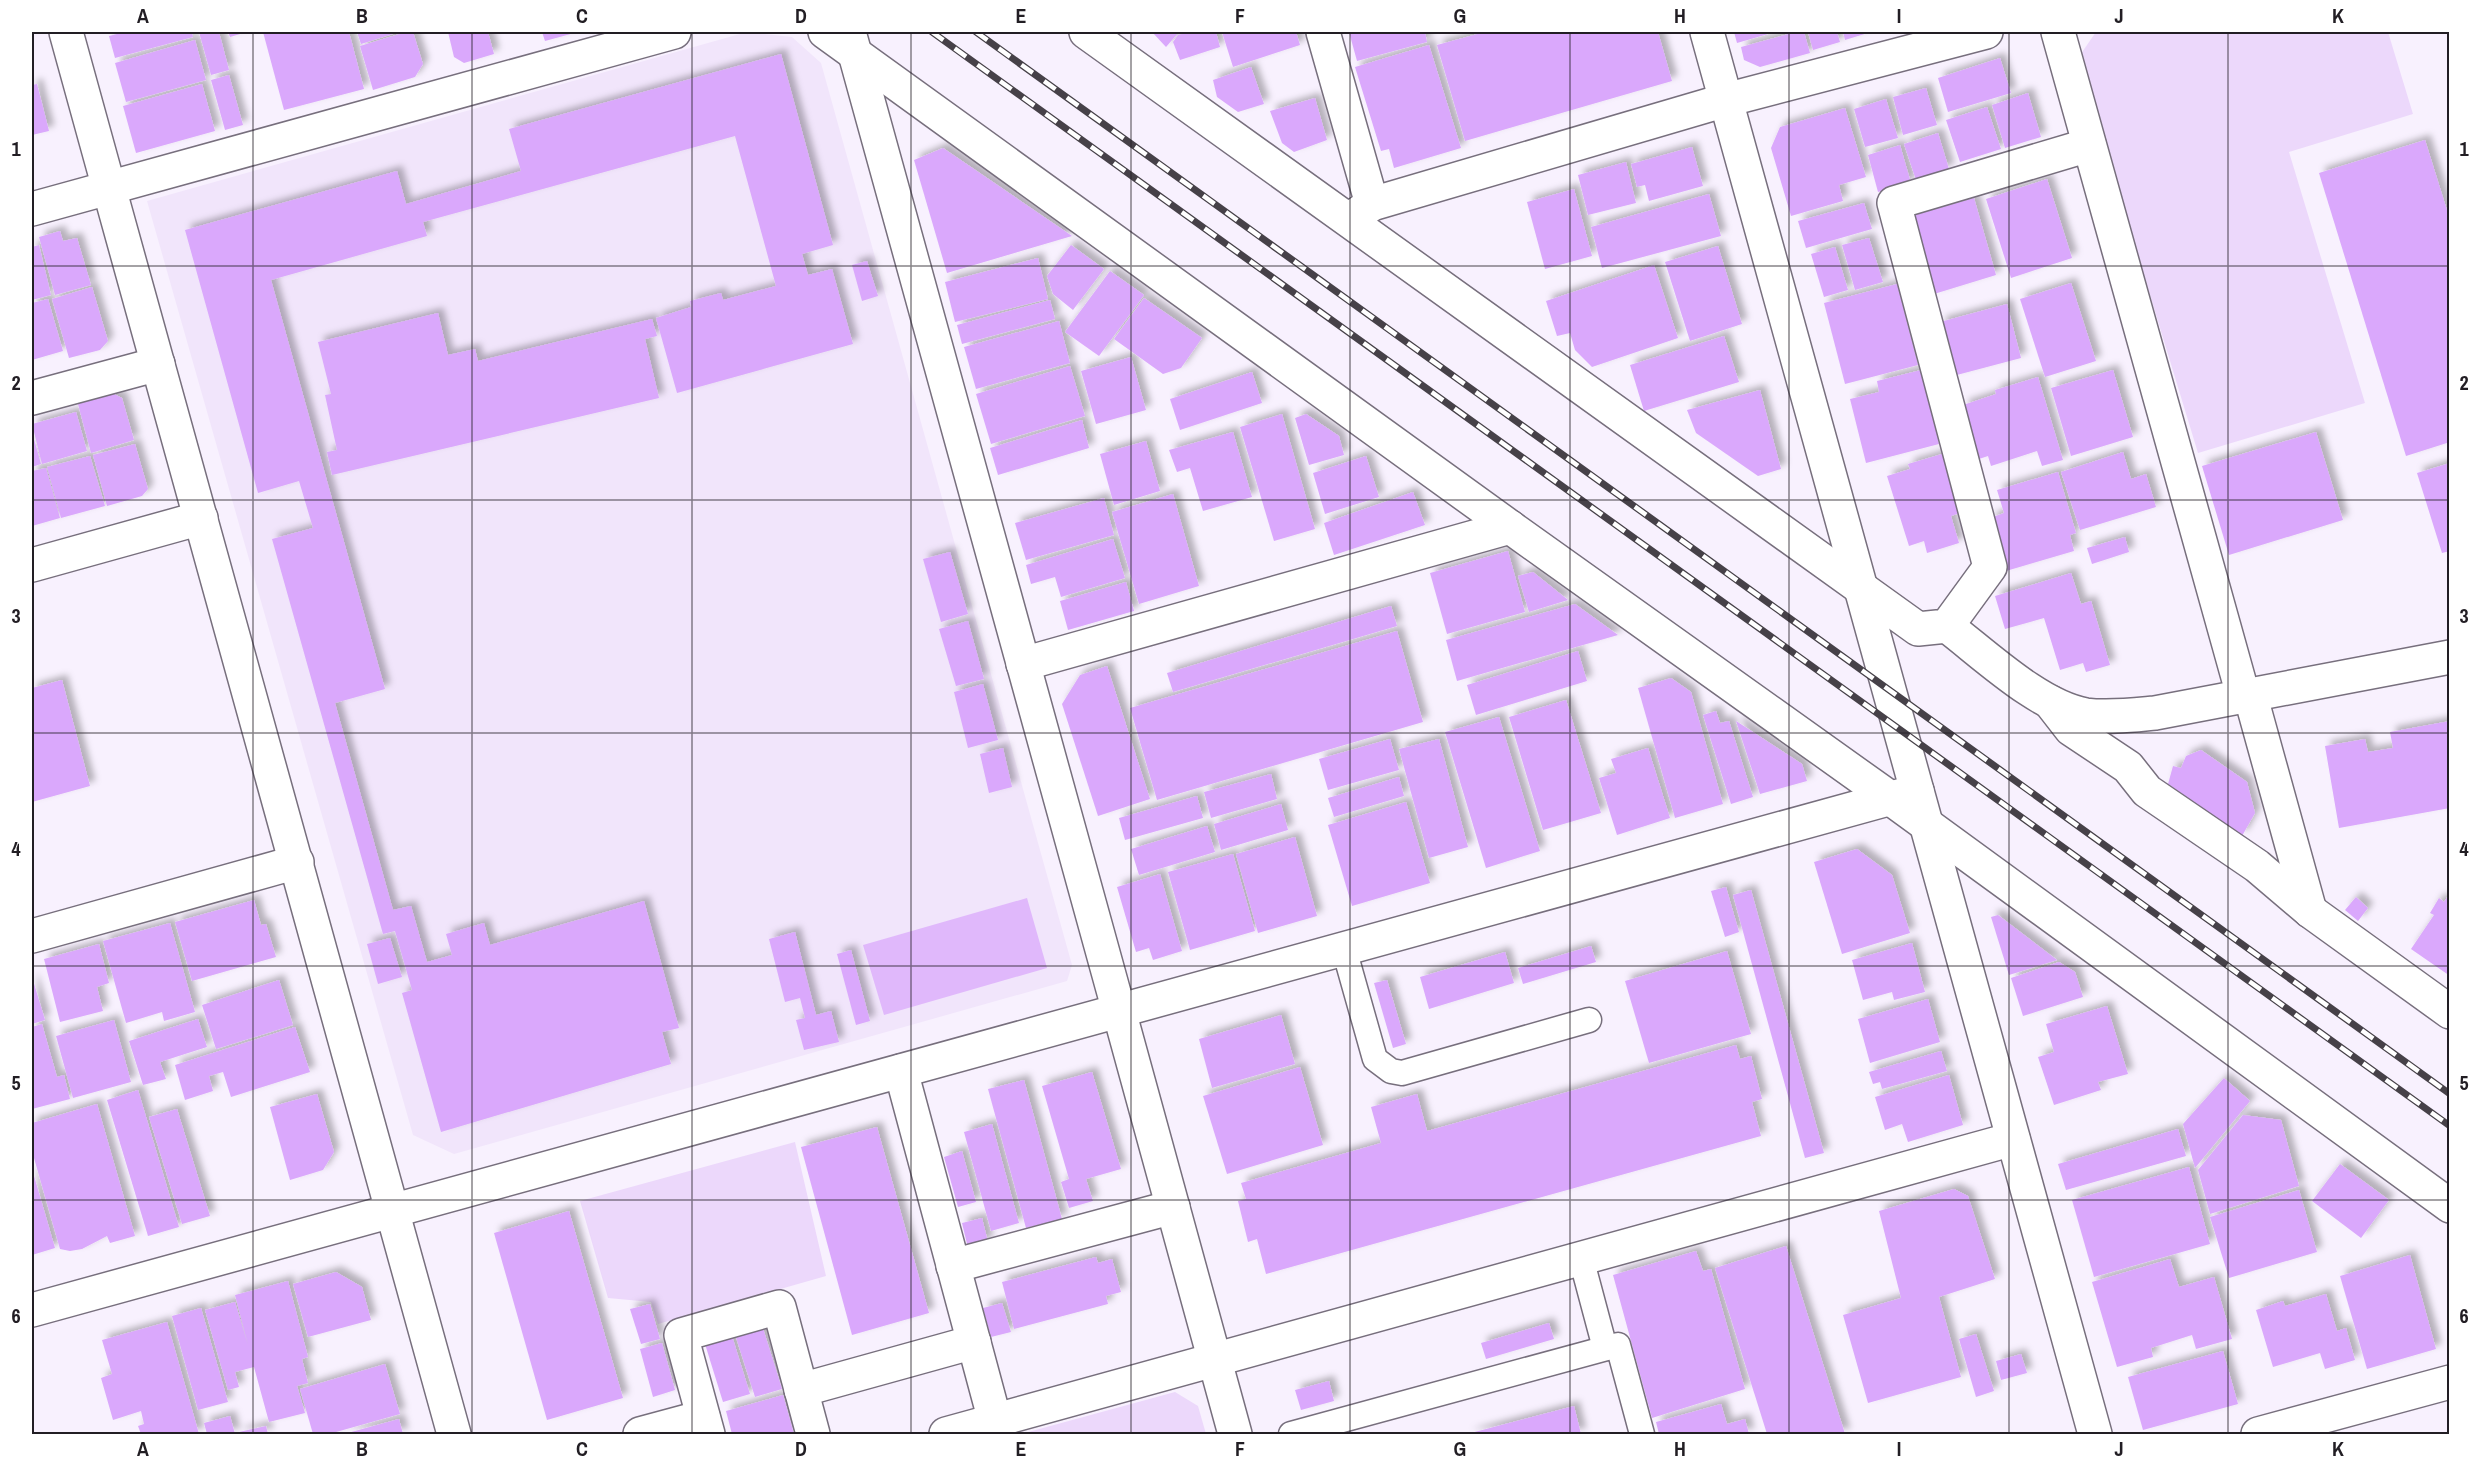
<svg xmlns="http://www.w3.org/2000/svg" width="2481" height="1466" viewBox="0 0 2481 1466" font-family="'Archivo Narrow',sans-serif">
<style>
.built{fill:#f1e5fb}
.green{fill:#ecd8fb}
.water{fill:#e0b8fb}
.building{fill:#daa8fc;filter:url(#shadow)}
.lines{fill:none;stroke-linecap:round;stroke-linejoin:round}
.lane-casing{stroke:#776f7d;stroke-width:27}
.street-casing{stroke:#776f7d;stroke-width:36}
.secondary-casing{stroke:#776f7d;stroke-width:36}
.lane{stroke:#fff;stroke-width:24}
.street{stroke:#fff;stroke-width:33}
.secondary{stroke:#fff;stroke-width:33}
.rail-casing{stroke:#464148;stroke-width:7}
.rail{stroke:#fff;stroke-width:4.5;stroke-dasharray:14;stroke-linecap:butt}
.grid{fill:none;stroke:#221e24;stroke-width:1.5;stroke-opacity:0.55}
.neatline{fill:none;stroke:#221e24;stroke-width:2}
.grid-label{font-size:20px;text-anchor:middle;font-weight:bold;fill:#221e24}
</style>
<defs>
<filter id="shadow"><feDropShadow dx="5.5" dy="-5.5" stdDeviation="3" flood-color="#0004"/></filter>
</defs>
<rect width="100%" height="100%" fill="#f8f1fe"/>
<!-- built -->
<path class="built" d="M747,32L792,37L821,63L1072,965L1067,981L454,1154L413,1135L147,201Z"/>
<!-- green -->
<g class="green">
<path d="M2096,32H2388L2413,114L2289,152L2365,403L2198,453L2078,58Z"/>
<path d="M795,1142L826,1276L658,1324L651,1302L608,1298L580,1201Z"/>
<path d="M1175,1392L1198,1406L1206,1434H1021Z"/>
</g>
<!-- water -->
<path class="water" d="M1027,898L1047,968L884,1015L863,945Z"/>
<!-- building -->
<g class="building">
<path d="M125,32H192L193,37L115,58L109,36Z"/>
<path d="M199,32H219L229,70L211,75Z"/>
<path d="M228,32H247L230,37Z"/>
<path d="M263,32H349L364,89L284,110Z"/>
<path d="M357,32H399L361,44Z"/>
<path d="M406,32H413L423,64L415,77L373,90L360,46Z"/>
<path d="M448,32H488L494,54L464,63L454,57Z"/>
<path d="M542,32H578L545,41Z"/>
<path d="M1152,32H1179L1166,47Z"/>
<path d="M1190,32H1216L1220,47L1180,60L1173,42L1178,35Z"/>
<path d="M1222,32H1296L1300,45L1233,67Z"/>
<path d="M1349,32H1425L1427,42L1357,61Z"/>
<path d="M1485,32H1658L1672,81L1465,141L1437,45Z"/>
<path d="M1734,32H1775L1737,43Z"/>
<path d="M1796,32H1804L1810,53L1760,67L1744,60L1741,47Z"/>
<path d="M1808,32H1837L1840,42L1813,50Z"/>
<path d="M1843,32H1871L1845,40Z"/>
<path d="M195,40L206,80L126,102L115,63Z"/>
<path d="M1429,45L1461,148L1394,168L1389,149L1381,151L1355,67Z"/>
<path d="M781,54L833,245L802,254L808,275L832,269L853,344L677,393L656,318L691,307L690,301L721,293L723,300L776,286L735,136L423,222L427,236L271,280L385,689L335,703L393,910L411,906L427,962L452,955L446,934L484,923L490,945L644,901L679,1028L662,1032L671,1064L441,1132L402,993L412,990L395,931L383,934L272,539L313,528L299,481L258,493L185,230L397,171L406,204L521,171L509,129Z"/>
<path d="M2000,58L2011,93L1948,112L1938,78Z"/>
<path d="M1251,67L1264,104L1238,112L1217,97L1213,80Z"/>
<path d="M229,75L243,125L225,130L211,80Z"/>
<path d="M37,84L49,131L32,135V85Z"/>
<path d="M202,84L215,131L136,153L123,106Z"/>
<path d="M1926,88L1937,125L1903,135L1893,97Z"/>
<path d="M2028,93L2041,137L2005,148L1992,105Z"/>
<path d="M1315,98L1327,140L1294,152L1282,143L1270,111Z"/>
<path d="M1886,99L1898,138L1865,147L1854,109Z"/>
<path d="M1987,107L2001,149L1960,162L1946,120Z"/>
<path d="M1845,108L1866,177L1839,185L1843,201L1791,216L1771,148L1780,127Z"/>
<path d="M1938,133L1949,169L1916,180L1904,144Z"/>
<path d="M2425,140L2450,220V442L2406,456L2319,173Z"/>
<path d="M1900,145L1911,183L1878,192L1868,155Z"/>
<path d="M1692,147L1703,186L1649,201L1645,185L1637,187L1631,164Z"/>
<path d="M943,148L1072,236L947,273L914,160Z"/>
<path d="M1626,162L1636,203L1588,215L1578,175Z"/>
<path d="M2047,179L2072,258L2011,278L1986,199Z"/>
<path d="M1574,189L1592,256L1545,269L1527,202Z"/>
<path d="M1709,194L1721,236L1602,268L1591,227Z"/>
<path d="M1974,198L1996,275L1934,294L1912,216Z"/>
<path d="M1864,203L1872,229L1806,248L1798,221Z"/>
<path d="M60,231L63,241L77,238L91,285L55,295L39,237Z"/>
<path d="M1869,238L1883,282L1855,290L1842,245Z"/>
<path d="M39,245L51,295L32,300V247Z"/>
<path d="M1071,245L1104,269L1073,310L1053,294L1047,276Z"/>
<path d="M1718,246L1742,324L1690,341L1665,262Z"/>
<path d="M1835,247L1848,290L1824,297L1811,254Z"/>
<path d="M1038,258L1048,299L955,322L945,282Z"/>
<path d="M867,261L878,296L862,301L852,265Z"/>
<path d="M1654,265L1678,338L1592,367L1575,350L1570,333L1557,336L1546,301Z"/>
<path d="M1110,271L1144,295L1099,356L1065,332Z"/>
<path d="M2071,283L2096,361L2045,377L2020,299Z"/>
<path d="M1897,284L1918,365L1845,384L1824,303Z"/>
<path d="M92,287L108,341L100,350L69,358L52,299Z"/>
<path d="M1144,298L1202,338L1181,368L1163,374L1114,339Z"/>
<path d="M48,299L63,351L32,360V303Z"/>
<path d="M1050,300L1055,319L962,344L957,325Z"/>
<path d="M2007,304L2021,358L1953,376L1940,322Z"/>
<path d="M438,313L448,355L475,349L478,361L652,319L657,336L645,339L659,398L332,475L327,452L337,450L325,395L331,394L318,342Z"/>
<path d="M1059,321L1070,363L976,389L964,347Z"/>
<path d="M1724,336L1739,382L1644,411L1630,365Z"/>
<path d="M1131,357L1146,410L1096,424L1081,371Z"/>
<path d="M1070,366L1085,416L991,444L976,394Z"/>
<path d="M1921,370L1939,444L1866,463L1850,399L1879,392L1877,381Z"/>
<path d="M2113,370L2133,437L2071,456L2051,388Z"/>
<path d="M1252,372L1262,403L1180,430L1170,399Z"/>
<path d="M2038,377L2063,460L2042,466L2037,451L1991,466L1988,456L1979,459L1963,405L1996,394L1995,390Z"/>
<path d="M1760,390L1781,469L1758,476L1696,433L1687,410Z"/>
<path d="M114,394L122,398L134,440L91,453L78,404Z"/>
<path d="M76,412L87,451L42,464L32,424Z"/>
<path d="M1282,414L1315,529L1274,541L1240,427Z"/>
<path d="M1306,414L1339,436L1344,455L1309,465L1295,418Z"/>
<path d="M1082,420L1089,448L998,475L990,448Z"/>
<path d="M32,432L41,464L32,467Z"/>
<path d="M1233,432L1252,497L1203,511L1190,468L1177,472L1169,450Z"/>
<path d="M2316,432L2343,520L2229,555L2202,466Z"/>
<path d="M1146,441L1160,491L1114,505L1100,454Z"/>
<path d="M135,444L148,489L142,496L107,506L93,455Z"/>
<path d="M2123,452L2131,479L2146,474L2156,507L2080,530L2061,472Z"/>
<path d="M1942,454L1960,513L1951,516L1959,543L1927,553L1924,541L1909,546L1887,476L1910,469L1908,464Z"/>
<path d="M90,456L105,506L61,518L47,467Z"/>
<path d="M1366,456L1379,497L1325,514L1313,473Z"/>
<path d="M2450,463V551L2442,553L2417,473Z"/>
<path d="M46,468L60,518L32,526V471Z"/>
<path d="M2058,472L2076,533L2070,535L2074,551L2006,571L1990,518L2004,513L1997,490Z"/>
<path d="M1413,492L1425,525L1334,555L1324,523Z"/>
<path d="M1173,494L1199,586L1139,604L1112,512Z"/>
<path d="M1104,498L1114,535L1026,560L1015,523Z"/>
<path d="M2125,537L2129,552L2092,564L2087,548Z"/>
<path d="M1113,539L1125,578L1061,597L1055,577L1031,584L1026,565Z"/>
<path d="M1508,551L1525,612L1447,634L1430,573Z"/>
<path d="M950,552L968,614L941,622L923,559Z"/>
<path d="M1533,572L1568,600L1529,612L1518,576Z"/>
<path d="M2071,573L2081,604L2091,601L2110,665L2086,672L2083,663L2060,670L2044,618L2005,629L1995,596Z"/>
<path d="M1126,582L1134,611L1068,630L1060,601Z"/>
<path d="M1575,604L1618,635L1457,681L1446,640Z"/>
<path d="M1391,606L1397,626L1173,692L1167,673Z"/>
<path d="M968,621L984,679L956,686L939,629Z"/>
<path d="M1397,631L1423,722L1157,800L1130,708Z"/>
<path d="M1578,651L1587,681L1476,715L1467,685Z"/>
<path d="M1107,666L1150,799L1098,816L1062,704L1080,675Z"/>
<path d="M1671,678L1691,692L1723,804L1675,818L1638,688Z"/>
<path d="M62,680L90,786L32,802V688Z"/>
<path d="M983,684L998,740L968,748L954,692Z"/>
<path d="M1566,700L1601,813L1543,830L1509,717Z"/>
<path d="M1716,711L1720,723L1729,721L1753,797L1731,804L1703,715Z"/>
<path d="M1499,717L1540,851L1486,868L1445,732Z"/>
<path d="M1736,721L1802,764L1807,781L1760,794Z"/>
<path d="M2450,721V808L2339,828L2325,746L2365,739L2368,752L2393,748L2390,732Z"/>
<path d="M1390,739L1399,770L1328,790L1319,759Z"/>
<path d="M1439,739L1468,847L1429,858L1399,749Z"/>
<path d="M1003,748L1012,787L989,793L980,754Z"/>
<path d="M1648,748L1670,818L1617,835L1599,778L1616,773L1611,759Z"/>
<path d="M2201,750L2247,782L2255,813L2242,836L2168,784L2173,766L2181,768L2186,756Z"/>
<path d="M1271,774L1277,799L1211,818L1204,792Z"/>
<path d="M1399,777L1404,796L1334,817L1328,798Z"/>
<path d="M1197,796L1203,818L1125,840L1119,818Z"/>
<path d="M1406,802L1430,883L1352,906L1328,825Z"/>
<path d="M1281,804L1288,830L1221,850L1214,824Z"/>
<path d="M1207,826L1215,852L1139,875L1131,849Z"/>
<path d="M1295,837L1317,916L1258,933L1236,854Z"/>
<path d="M1857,849L1892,875L1910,933L1842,954L1814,862Z"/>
<path d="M1233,854L1255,931L1190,950L1168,872Z"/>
<path d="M1160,874L1182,951L1153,960L1149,948L1136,952L1117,887Z"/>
<path d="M1726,887L1739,932L1725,937L1711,891Z"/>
<path d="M1751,890L1824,1153L1805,1158L1733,895Z"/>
<path d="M2450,893V976L2411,949L2434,915L2430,913L2439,898L2444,902Z"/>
<path d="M2356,897L2368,908L2358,921L2345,910Z"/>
<path d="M254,900L261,925L266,924L276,957L192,981L175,922Z"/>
<path d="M1998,915L2057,960L2009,975L1991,917Z"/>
<path d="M170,923L195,1012L164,1021L162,1012L126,1023L103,941Z"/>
<path d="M795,932L816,1015L831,1011L839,1042L804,1050L796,1020L805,1018L800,998L785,1002L769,939Z"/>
<path d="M390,938L402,977L378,984L367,944Z"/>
<path d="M1912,943L1925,992L1894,1000L1892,992L1863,1000L1852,960Z"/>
<path d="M99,944L109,983L97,987L103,1011L60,1022L44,959Z"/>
<path d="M1591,946L1596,962L1523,984L1518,968Z"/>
<path d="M851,950L870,1021L856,1025L837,954Z"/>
<path d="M1727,951L1751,1034L1649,1063L1625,981Z"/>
<path d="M1505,952L1514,983L1429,1009L1420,977Z"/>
<path d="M2059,962L2075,972L2083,997L2023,1016L2011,978Z"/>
<path d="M32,977L45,1020L32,1024Z"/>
<path d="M279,980L293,1025L216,1049L202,1005Z"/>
<path d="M1387,980L1406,1044L1393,1048L1374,983Z"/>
<path d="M1928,999L1940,1042L1870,1063L1858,1019Z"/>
<path d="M2107,1006L2128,1074L2098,1082L2101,1090L2054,1105L2038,1057L2054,1052L2046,1024Z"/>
<path d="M1281,1015L1295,1064L1212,1088L1199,1039Z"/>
<path d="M198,1019L207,1047L160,1062L166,1079L143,1085L129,1041Z"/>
<path d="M114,1020L131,1082L73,1098L56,1036Z"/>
<path d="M42,1024L57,1077L64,1075L70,1099L32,1109V1027Z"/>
<path d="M295,1027L310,1072L231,1097L223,1072L209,1076L213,1091L185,1100L175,1065Z"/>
<path d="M1736,1045L1740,1059L1751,1056L1762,1099L1752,1102L1761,1136L1266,1274L1257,1239L1248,1242L1238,1201L1246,1199L1241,1183L1381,1143L1371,1107L1417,1094L1427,1131Z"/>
<path d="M1941,1051L1947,1071L1882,1089L1880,1082L1873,1084L1869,1072Z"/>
<path d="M1300,1067L1323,1145L1227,1174L1203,1096Z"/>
<path d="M1092,1072L1121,1169L1086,1179L1093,1201L1069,1208L1061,1182L1069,1179L1042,1086Z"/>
<path d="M1949,1075L1963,1125L1908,1142L1902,1124L1885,1130L1875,1097Z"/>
<path d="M2224,1078L2250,1101L2195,1168L2183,1124Z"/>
<path d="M1024,1080L1062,1219L1026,1228L988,1089Z"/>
<path d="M138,1090L179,1227L148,1236L107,1100Z"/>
<path d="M317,1094L334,1152L323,1170L290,1180L270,1107Z"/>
<path d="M97,1104L135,1236L110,1243L107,1236L82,1249L70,1251L60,1249L32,1151V1123Z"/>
<path d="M177,1109L210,1216L182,1224L149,1117Z"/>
<path d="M2243,1115L2281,1120L2299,1186L2210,1214L2198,1170Z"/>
<path d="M992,1124L1019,1223L991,1231L964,1132Z"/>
<path d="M877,1127L929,1313L852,1335L801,1147Z"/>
<path d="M2178,1129L2186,1156L2066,1190L2058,1164Z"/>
<path d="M962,1151L976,1202L958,1207L944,1157Z"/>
<path d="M2340,1164L2389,1200L2361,1238L2312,1201Z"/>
<path d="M2189,1167L2210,1244L2094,1277L2072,1200Z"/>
<path d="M32,1169L55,1248L32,1255Z"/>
<path d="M1954,1189L1968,1196L1995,1279L1939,1297L1961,1377L1868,1403L1843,1315L1901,1298L1879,1211Z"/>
<path d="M2299,1190L2317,1252L2229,1278L2210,1217Z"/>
<path d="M569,1211L623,1398L547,1420L494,1233Z"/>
<path d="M982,1218L988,1242L968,1248L962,1223Z"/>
<path d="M1786,1246L1845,1434H1767L1715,1268Z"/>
<path d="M1696,1251L1703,1271L1711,1269L1745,1389L1652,1418L1613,1275Z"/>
<path d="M2410,1255L2436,1349L2367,1369L2340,1276Z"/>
<path d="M1096,1257L1098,1263L1112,1259L1121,1292L1106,1296L1108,1304L1014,1329L1002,1282Z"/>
<path d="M2170,1259L2179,1287L2214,1277L2232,1339L2196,1349L2192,1335L2151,1348L2153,1357L2117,1367L2092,1282Z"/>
<path d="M336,1272L362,1287L371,1320L308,1337L293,1284Z"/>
<path d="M288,1281L308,1357L302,1359L308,1383L297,1386L305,1413L269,1422L254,1367L235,1372L239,1387L228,1390L205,1310L235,1302L248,1345L235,1295Z"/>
<path d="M2326,1294L2337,1331L2346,1328L2355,1360L2325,1369L2320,1353L2273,1367L2256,1310L2283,1301L2285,1306Z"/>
<path d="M1002,1303L1011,1332L991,1337L983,1308Z"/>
<path d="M650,1304L660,1339L641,1344L630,1309Z"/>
<path d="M201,1308L228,1402L198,1410L172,1316Z"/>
<path d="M167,1322L199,1434H141L138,1426L144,1424L141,1411L113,1420L101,1378L112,1374L102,1340Z"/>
<path d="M761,1322L782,1389L755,1397L734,1331Z"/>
<path d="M1549,1323L1554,1339L1486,1359L1481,1343Z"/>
<path d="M1976,1334L1994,1391L1976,1397L1959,1339Z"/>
<path d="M732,1336L750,1394L723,1402L705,1344Z"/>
<path d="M662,1343L675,1390L653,1397L640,1349Z"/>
<path d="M2223,1351L2238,1404L2143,1430L2128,1377Z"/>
<path d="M2021,1354L2027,1373L2001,1380L1996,1361Z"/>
<path d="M385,1364L400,1414L329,1434H313L300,1389Z"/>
<path d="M1329,1381L1334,1401L1301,1410L1295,1390Z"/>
<path d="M783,1395L794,1434H732L726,1411Z"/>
<path d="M1721,1404L1727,1424L1745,1419L1749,1434H1659L1656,1422Z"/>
<path d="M1574,1406L1581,1434H1467Z"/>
<path d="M230,1416L235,1434H207L204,1423Z"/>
<path d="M399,1419L403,1434H344Z"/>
<path d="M266,1426L268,1434H240L239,1432Z"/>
</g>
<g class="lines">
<!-- lane casing -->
<g class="lane-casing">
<g id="lane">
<path d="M1344,949L1375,1059L1391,1071L1402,1073L1589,1020"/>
<path d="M1581,1258L1605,1348"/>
<path d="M1291,1434L1618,1345L1642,1434"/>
</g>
</g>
<!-- street casing -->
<g class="street-casing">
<g id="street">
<path d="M825,32L1510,527L1890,798L2450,1206"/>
<path d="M1086,32L1918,629L1947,626L1990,567L1894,203L2089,145"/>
<path d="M1323,32L1372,204"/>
<path d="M2058,32L2243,695"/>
<path d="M109,188L454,1434"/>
<path d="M32,209L674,32"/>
<path d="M1350,219L1372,204L1726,100L1986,32"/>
<path d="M32,398L158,364"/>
<path d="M1023,664L1510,527"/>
<path d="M2250,694L2310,911"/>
<path d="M2050,702L2071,729L2128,767L2147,791L2257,866L2310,911L2450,1012"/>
<path d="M32,936L297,862"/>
<path d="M1119,1011L1235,1434"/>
<path d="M901,1071L995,1421"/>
<path d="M953,1266L1173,1207"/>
<path d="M801,1390L974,1342"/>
<path d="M640,1434L703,1417"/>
<path d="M708,1434L681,1335L779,1307L813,1434"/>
<path d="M946,1434L2013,1139"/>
</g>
</g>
<!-- secondary casing -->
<g class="secondary-casing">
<g id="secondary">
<path d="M66,32L109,188"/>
<path d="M849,32L1119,1011"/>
<path d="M1707,32L2095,1434"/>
<path d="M32,565L201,518"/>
<path d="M1947,626C1985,655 2039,707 2086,715C2109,718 2133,715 2155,713L2450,657"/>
<path d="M32,1310L1917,791"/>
<path d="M2258,1434L2450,1382"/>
</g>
</g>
<!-- lane -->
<use href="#lane" class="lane"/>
<!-- street -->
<use href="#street" class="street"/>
<!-- secondary -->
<use href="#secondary" class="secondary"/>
<!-- rail casing -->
<g class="rail-casing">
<g id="rail">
<path d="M932,32L2450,1126"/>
<path d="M976,32L2450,1094"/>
</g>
</g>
<!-- rail -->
<use href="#rail" class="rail"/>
</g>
<!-- grid -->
<path class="grid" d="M253,32V1434M472,32V1434M692,32V1434M911,32V1434M1131,32V1434M1350,32V1434M1570,32V1434M1789,32V1434M2009,32V1434M2228,32V1434M32,266H2450M32,500H2450M32,733H2450M32,966H2450M32,1200H2450"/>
<!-- border -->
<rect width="2481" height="1466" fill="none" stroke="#ffffff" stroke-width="66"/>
<rect x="33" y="33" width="2415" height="1400" class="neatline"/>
<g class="grid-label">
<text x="143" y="23">A</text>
<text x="362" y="23">B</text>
<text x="582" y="23">C</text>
<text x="801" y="23">D</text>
<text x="1021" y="23">E</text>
<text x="1240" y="23">F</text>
<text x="1460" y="23">G</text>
<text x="1680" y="23">H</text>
<text x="1899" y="23">I</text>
<text x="2119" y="23">J</text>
<text x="2338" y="23">K</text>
<text x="16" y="156">1</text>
<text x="2464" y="156">1</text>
<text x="16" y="390">2</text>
<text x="2464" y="390">2</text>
<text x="16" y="623">3</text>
<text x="2464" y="623">3</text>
<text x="16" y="856">4</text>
<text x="2464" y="856">4</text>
<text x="16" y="1090">5</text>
<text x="2464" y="1090">5</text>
<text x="16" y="1323">6</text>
<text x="2464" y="1323">6</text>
<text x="143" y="1456">A</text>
<text x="362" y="1456">B</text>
<text x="582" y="1456">C</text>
<text x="801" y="1456">D</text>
<text x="1021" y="1456">E</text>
<text x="1240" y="1456">F</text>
<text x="1460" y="1456">G</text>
<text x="1680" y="1456">H</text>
<text x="1899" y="1456">I</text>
<text x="2119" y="1456">J</text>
<text x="2338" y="1456">K</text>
</g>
</svg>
